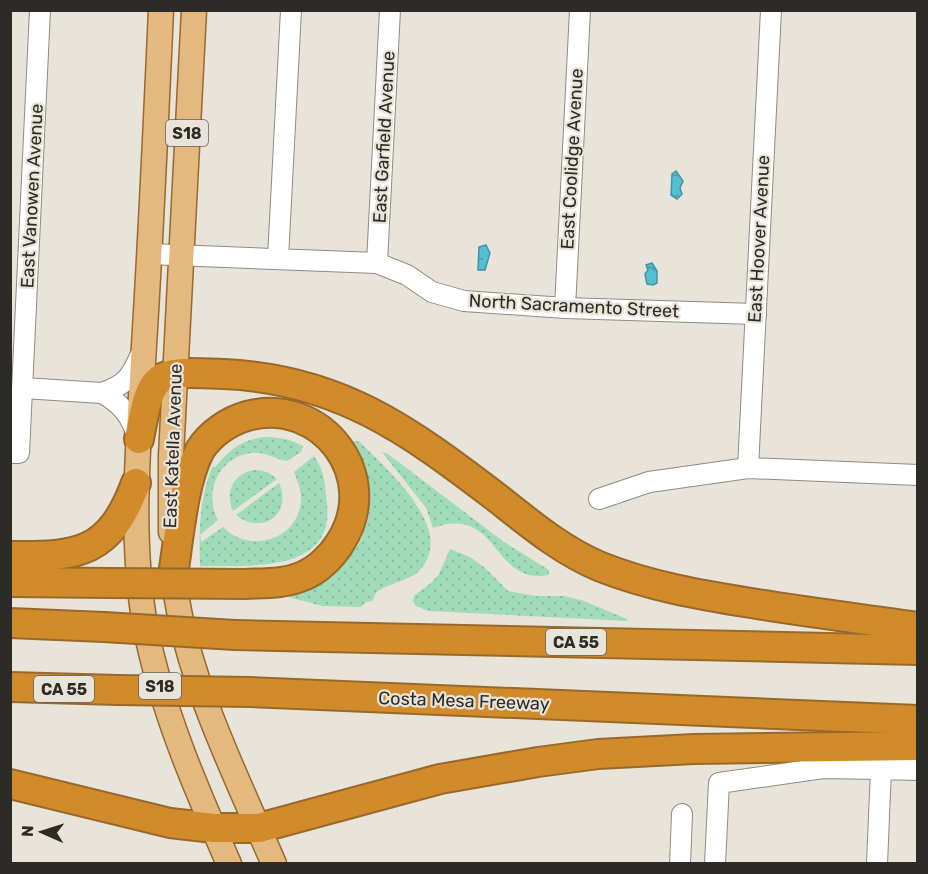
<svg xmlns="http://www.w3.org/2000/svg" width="928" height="874" viewBox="0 0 928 874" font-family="Rubik,sans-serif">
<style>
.grass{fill:url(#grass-dots)}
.water{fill:url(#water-ripples);stroke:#47939f;stroke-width:1.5}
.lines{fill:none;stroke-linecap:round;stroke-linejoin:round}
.minor-casing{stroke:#8f8b81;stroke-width:22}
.major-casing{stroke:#98692a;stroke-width:27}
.highway-casing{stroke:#98692a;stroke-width:32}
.minor{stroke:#fff;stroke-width:20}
.major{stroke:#e3b980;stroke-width:24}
.highway{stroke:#d18b2b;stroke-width:28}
.highway-bridge-casing{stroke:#98692a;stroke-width:32;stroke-linecap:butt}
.highway-bridge{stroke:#d18b2b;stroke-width:28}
.labels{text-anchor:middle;stroke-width:4.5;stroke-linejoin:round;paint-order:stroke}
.shield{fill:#e9e4d9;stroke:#65625c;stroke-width:1.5}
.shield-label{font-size:16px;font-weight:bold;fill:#2d2b27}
.street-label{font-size:18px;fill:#2d2b27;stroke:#e9e4d9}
</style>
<defs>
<pattern id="grass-dots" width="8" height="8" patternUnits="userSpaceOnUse" patternTransform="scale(1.5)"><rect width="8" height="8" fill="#a0dcba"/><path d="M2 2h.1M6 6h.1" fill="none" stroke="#8abda0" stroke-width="1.8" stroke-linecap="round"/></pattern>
<pattern id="water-ripples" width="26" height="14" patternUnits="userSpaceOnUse" patternTransform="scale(1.5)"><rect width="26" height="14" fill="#52bfd3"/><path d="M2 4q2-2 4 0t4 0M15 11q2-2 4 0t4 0" fill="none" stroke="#449bab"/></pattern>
</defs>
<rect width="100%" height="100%" fill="#e9e4d9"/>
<!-- grass -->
<g class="grass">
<path d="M263,437C278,437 290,439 303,446L301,452L287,461C275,459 265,451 251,453C219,457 203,492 218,520L200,535L201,542L223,527C251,556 303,538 301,495C300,487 297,480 294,472L314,456C325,471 325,486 327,504C335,575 245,565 200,566C199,529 199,502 212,467H215C230,449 240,441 263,437Z"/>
<path d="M359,441C386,469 460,531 418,572C409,580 380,587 376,593C375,595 374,598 372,601L366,602L361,607L322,606L288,597L332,577L347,561L360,542L368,519L369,493L364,467L349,442Z"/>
<path d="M382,452L388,454L504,542L549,570V575C491,586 500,504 433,528L426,508Z"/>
<path d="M252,470C263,470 269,472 277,479L233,511C225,492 232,476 252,470Z"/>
<path d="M279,483C293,514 262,536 236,515Z"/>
<path d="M450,549L470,557L485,568L508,591L536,596H565L584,601L627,619L628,621L428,611L416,606L413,602L414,596L432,582L439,574Z"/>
</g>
<!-- water -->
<g class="water">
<path d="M676,171L683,181L680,188L682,194L677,199L671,195L672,174Z"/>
<path d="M486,245L490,253L485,270H478L479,247Z"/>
<path d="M652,263L657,271V283L653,285L647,284L645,274L648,270L646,265Z"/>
</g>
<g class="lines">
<!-- minor casing -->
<g class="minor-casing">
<g id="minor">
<path d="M149,254L377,263L407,275L432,292L464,301L565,308L756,314"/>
<path d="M278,258L291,10"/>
<path d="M377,263L390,10"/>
<path d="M565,308L580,10"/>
<path d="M23,388L102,393C126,385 131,377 141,354"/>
<path d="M102,393C122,404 131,416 138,438"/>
<path d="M10,453H19L40,10"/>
<path d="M748,468L771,10"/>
<path d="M599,499L649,482L748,468L918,475"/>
<path d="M680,864L682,814"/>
<path d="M715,864L719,783L823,768L881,769"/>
<path d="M877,864L881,769L918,770"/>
</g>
</g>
<!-- major casing -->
<g class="major-casing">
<g id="major">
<path d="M161,10C156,122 151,234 144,345C139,438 129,532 145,625C161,708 195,786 229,864"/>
<path d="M171,532V456L194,10"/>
<path d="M173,567C180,666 235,773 274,864"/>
</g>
</g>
<!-- highway casing -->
<g class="highway-casing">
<g id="highway">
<path d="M139,439C152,369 154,371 224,374C339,379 408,430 496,497C529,523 562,551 601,567C649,586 700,595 751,603C806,612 862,619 918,627"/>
<path d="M10,556C80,557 110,553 136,483"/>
<path d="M173,575C179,538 183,482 200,450C210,434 229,421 247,416C322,396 383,477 340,543C332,556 318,570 303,576C285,584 264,583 245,584"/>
<path d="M10,582L111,583"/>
<path d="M10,623L104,627"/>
<path d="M235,635L918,650"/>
<path d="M10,687L118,690"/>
<path d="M250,692L918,720"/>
<path d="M10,784L170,823L214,828H259L440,779L538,762L598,754L694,749L918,746"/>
</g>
</g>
<!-- minor -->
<use href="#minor" class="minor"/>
<!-- major -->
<use href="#major" class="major"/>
<!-- highway -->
<use href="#highway" class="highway"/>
<!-- highway-bridge casing -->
<g class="highway-bridge-casing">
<g id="highway-bridge">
<path d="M111,583L245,584"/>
<path d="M104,627L235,635"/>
<path d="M118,690L250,692"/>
</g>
</g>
<!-- highway-bridge -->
<use href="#highway-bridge" class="highway-bridge"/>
</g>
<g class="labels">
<!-- shield labels -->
<g class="shield">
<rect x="166" y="120" width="42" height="26" rx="4.5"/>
<rect x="546" y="629" width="60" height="26" rx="4.5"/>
<rect x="139" y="673" width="42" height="26" rx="4.5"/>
<rect x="34" y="676" width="60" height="26" rx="4.5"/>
</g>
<g class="shield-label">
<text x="187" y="139">S18</text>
<text x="576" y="648">CA 55</text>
<text x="160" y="692">S18</text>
<text x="64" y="695">CA 55</text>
</g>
<!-- street labels -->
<g class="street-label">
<text transform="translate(384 137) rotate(-87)" y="6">East Garfield Avenue</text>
<text transform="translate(572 159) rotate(-87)" y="6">East Coolidge Avenue</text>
<text transform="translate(32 196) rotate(-87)" y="6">East Vanowen Avenue</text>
<text transform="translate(759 239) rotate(-87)" y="6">East Hoover Avenue</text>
<text transform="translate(574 306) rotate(3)" y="6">North Sacramento Street</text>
<text transform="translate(173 446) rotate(-88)" y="6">East Katella Avenue</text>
<text transform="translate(464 701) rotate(2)" y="6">Costa Mesa Freeway</text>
</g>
</g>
<!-- border -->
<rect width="928" height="874" fill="none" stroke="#2d2b27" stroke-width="24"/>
<!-- north arrow -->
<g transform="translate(42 832) rotate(273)" stroke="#e9e4d9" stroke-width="4.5" paint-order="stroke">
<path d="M0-4.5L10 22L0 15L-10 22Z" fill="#2d2b27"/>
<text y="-9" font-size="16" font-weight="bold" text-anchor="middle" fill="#2d2b27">N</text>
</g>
</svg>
